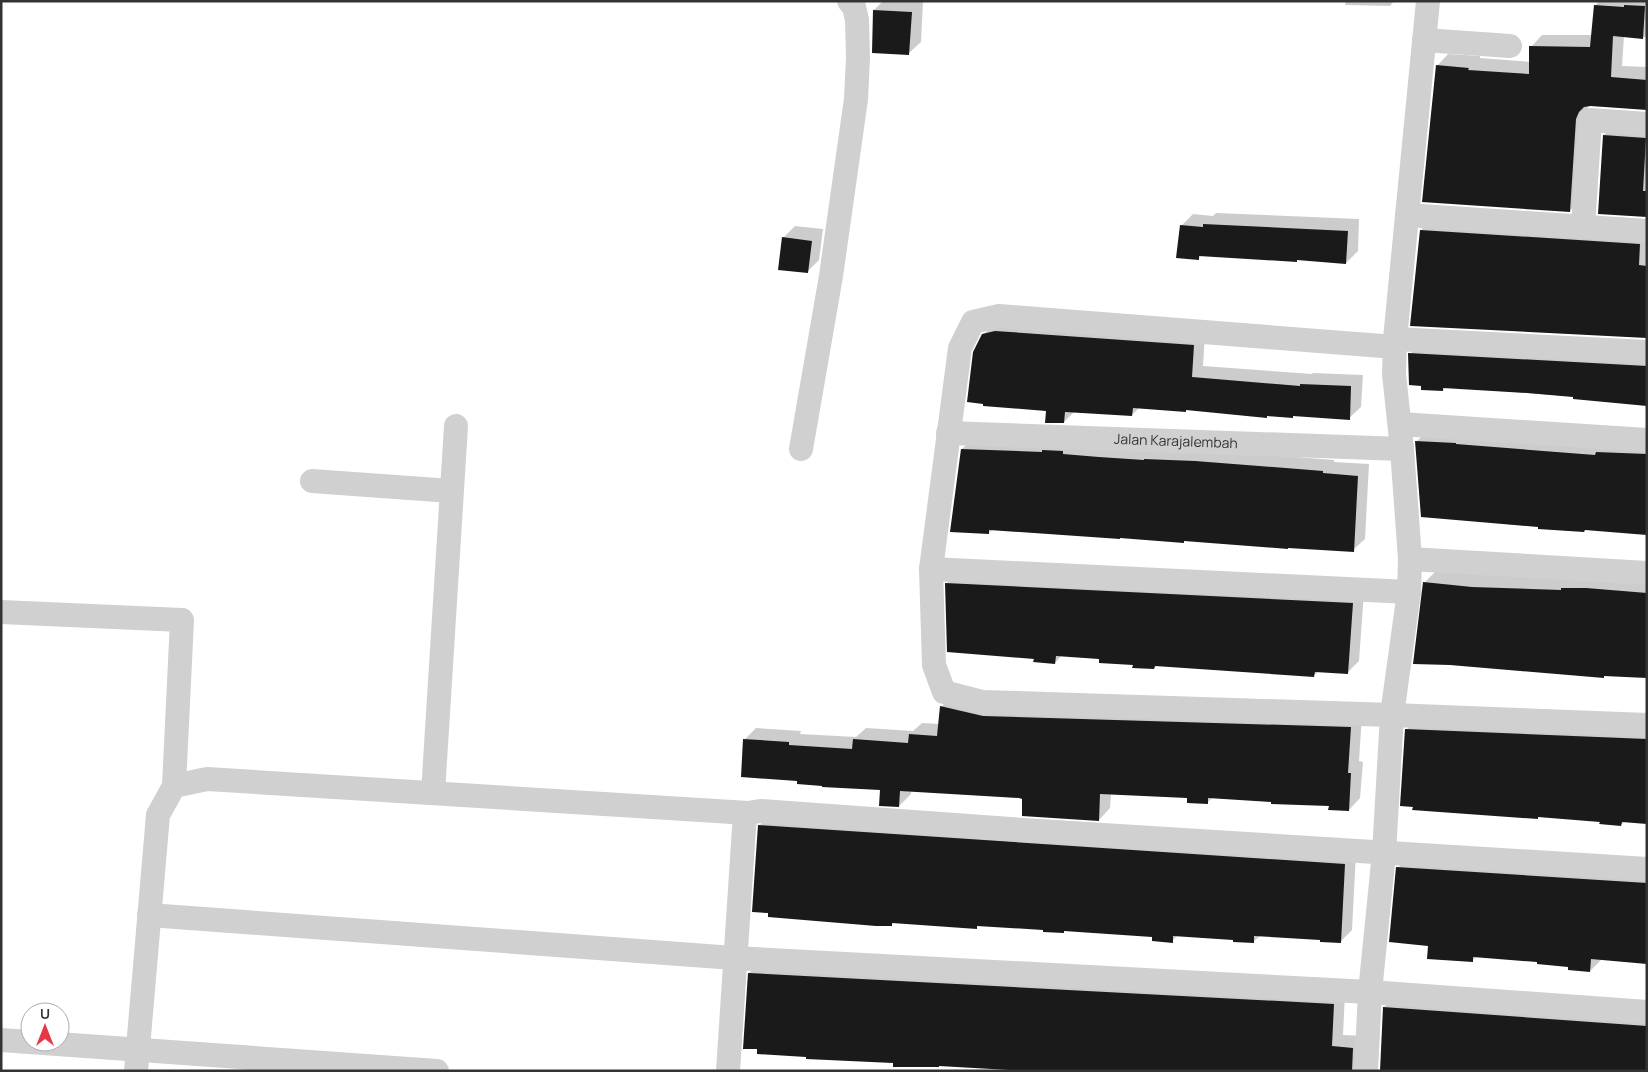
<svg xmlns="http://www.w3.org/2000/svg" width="1648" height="1072" viewBox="0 0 1648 1072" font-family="Manrope,sans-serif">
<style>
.shadow{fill:#0003}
.building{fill:#1a1a1a}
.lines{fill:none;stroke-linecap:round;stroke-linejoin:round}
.street{stroke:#d0d0d0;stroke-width:24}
.labels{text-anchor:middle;stroke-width:5;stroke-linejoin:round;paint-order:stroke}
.street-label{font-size:14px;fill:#333;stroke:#fff}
</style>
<rect width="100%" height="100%" fill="#fff"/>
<!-- shadow -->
<g class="shadow">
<path d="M883,1H923L921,42L909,53L874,10Z"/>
<path d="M1346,1H1394L1390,6L1345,5Z"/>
<path d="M1599,1H1647V37L1624,36L1622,66L1647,67V109L1588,106L1581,199L1570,211L1437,66L1448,54L1480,56V58L1531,62V47L1542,35H1592L1595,6Z"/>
<path d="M1616,123L1647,126V216L1604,135Z"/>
<path d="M1216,213L1359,219L1358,251L1346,263L1299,259L1296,261L1202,255L1198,259L1181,226L1193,214L1213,216Z"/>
<path d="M1432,218L1647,233V337L1421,230Z"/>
<path d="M795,226L823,229L819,260L807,272L783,238Z"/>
<path d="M996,323L1205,334L1203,366L1312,374L1313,373L1363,375L1361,407L1349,418L1294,415L1292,417L1187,409L1139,408L1132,415L1075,411L1064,422L1047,410L983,335Z"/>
<path d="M1421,342L1647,354V402L1446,387L1443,390L1410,354Z"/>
<path d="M1428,430L1647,442V536L1646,534L1586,529H1561L1422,516L1416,442Z"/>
<path d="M974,437L1207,450L1334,460V462L1369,464L1365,539L1353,550L1289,547L1288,548L1223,542L993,529L989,533L962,449Z"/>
<path d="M1436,571L1647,581V677L1424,583Z"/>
<path d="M958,572L1364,592L1359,661L1347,673L1319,671L1314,675L1157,665L1154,668L1100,658L1062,655L1055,663L1035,658L946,584Z"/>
<path d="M953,695L1362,716L1359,761L1363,762L1360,798L1349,810L1330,805L1213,797L1207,803L1188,797L1111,794L1110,808L1099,820L1024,798L911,791V794L899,806L881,788L798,780L745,739L756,728L801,731L800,734L856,737L866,728L913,731L922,723L940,724L942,706Z"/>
<path d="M1418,718L1647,727V823L1625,821L1621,825L1601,821L1406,730Z"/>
<path d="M771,814L1356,853L1352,930L1340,942L1321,939L1261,935L1253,942L1234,939L1178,935L1172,941L1153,936L1066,930L1063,932L1045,929L979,925L976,927L895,922L891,925L759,826Z"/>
<path d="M1409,856L1647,870V963L1602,959L1590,971L1539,961L1477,956L1472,961L1429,944L1398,868Z"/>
<path d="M761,961L1345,993L1343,1035L1365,1036L1370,1071H1151L895,1062L749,973Z"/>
<path d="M1396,996L1647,1014V1071L1384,1007Z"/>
</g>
<!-- building -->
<g class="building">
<path d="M1594,5L1624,7V5L1645,6L1643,39L1613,36L1611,77L1647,80V110L1591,106L1584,107L1579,112L1576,119L1570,212L1422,202L1436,65L1469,68L1468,70L1529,74V46L1590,47Z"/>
<path d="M873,10L912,12L909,55L872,53Z"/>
<path d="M1603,135L1646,138L1643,191H1647V217L1598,214Z"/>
<path d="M1203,224L1348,231L1346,264L1297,260V262L1199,256V260L1176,258L1180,225L1203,227Z"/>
<path d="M1420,230L1640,244L1639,265L1647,266V338L1410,326Z"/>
<path d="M782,237L812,241L808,273L778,270Z"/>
<path d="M995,331L1194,345L1192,377L1300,386V384L1351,386L1350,420L1293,416V418L1267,416V418L1186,410V412L1133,408L1132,416L1065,412L1064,423H1045L1046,411L983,406V404L967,402L973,352L982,334Z"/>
<path d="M1408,353L1647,366V406L1573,399V397L1527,393L1443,388V391L1421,390V386L1409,385Z"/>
<path d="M1415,441L1456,443V444L1595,455L1596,452L1647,454V535L1585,530L1584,532L1538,529V527L1421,517Z"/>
<path d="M961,449L1042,452V450L1063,451V454L1099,457L1144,460V459L1195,461L1323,471V473L1358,476L1354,552L1288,548V549L1184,541V543L1120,538V539L989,530V534L950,532Z"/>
<path d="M1423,582L1472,587L1561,590V588H1586L1647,593V678L1604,676V678L1450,665L1413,664Z"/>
<path d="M945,583L1353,603L1348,674L1315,672L1314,677L1155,666L1154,669L1132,668L1133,665L1099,663V659L1056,656L1055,664L1033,662L1034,659L947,652Z"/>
<path d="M940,706L983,716L1351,727L1348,773H1351L1349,811L1328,810L1329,806L1271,804V802L1208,798V804L1187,803V798L1100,794L1099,821L1022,816V799L1019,798L900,791L899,807L879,806L880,790L822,787V786L797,784V781L741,777L743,739L789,742V745L852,749L853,739L908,743L909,734L937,736Z"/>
<path d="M1405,729L1647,739V824L1622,822L1621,826L1599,824L1600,822L1538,817V819L1412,810L1413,807L1400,806Z"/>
<path d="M758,825L1345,864L1341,943L1320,942V940L1254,936V943L1233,942V940L1173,936V943L1152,941V937L1064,931V933L1043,932V930L977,926V929L892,923V926H876L768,917V913L752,912Z"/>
<path d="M1396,867L1647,883V964L1591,959L1590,972L1568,970V967L1537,964V962L1473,957V962L1427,959L1428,946L1389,942Z"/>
<path d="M748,973L1334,1004L1332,1046L1353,1048L1352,1071H1029L939,1066V1067H893V1063L806,1059V1057L757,1054V1049H743Z"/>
<path d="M1383,1007L1647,1026V1071H1380Z"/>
</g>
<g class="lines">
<!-- street -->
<g class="street">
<path d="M1424,40L1510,46"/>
<path d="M1407,215L1647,231"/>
<path d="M1583,227L1590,120L1647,124"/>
<path d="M1395,339L1647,352"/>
<path d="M1400,424L1647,440"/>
<path id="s1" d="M948,433L1402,449"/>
<path d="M801,449L831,276L856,99L858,58L857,20L854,7L849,1"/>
<path d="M312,481L451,491"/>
<path d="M1410,559L1647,573"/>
<path d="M931,569L960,348L973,322L999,316L1395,347"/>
<path d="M1409,592L931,569L934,665L944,692L983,702L1392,715L1647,725"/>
<path d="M1,612L182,620L174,786"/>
<path d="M433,793L456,426"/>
<path d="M149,915L734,958L1370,992L1647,1012"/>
<path d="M1,1040L437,1071"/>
<path d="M136,1071L158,815L174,786L207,779L748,813L760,811L1023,830L1647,869"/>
<path d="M728,1071L744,828L745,819L748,813"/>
<path d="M1366,1071L1370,992L1384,853L1392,715L1409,592L1410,559L1402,449L1394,374L1395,339L1428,1"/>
</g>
</g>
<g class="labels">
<!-- street labels -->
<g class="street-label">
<text dy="5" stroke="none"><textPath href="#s1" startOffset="228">Jalan Karajalembah</textPath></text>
</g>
</g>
<!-- border -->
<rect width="1648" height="1072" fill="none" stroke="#333333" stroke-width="5"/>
<!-- north arrow -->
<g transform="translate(45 1027)"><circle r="24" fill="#ffffff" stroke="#adadad"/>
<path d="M0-4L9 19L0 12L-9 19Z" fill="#e63946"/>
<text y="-8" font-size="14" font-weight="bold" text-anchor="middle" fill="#333333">U</text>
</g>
</svg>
